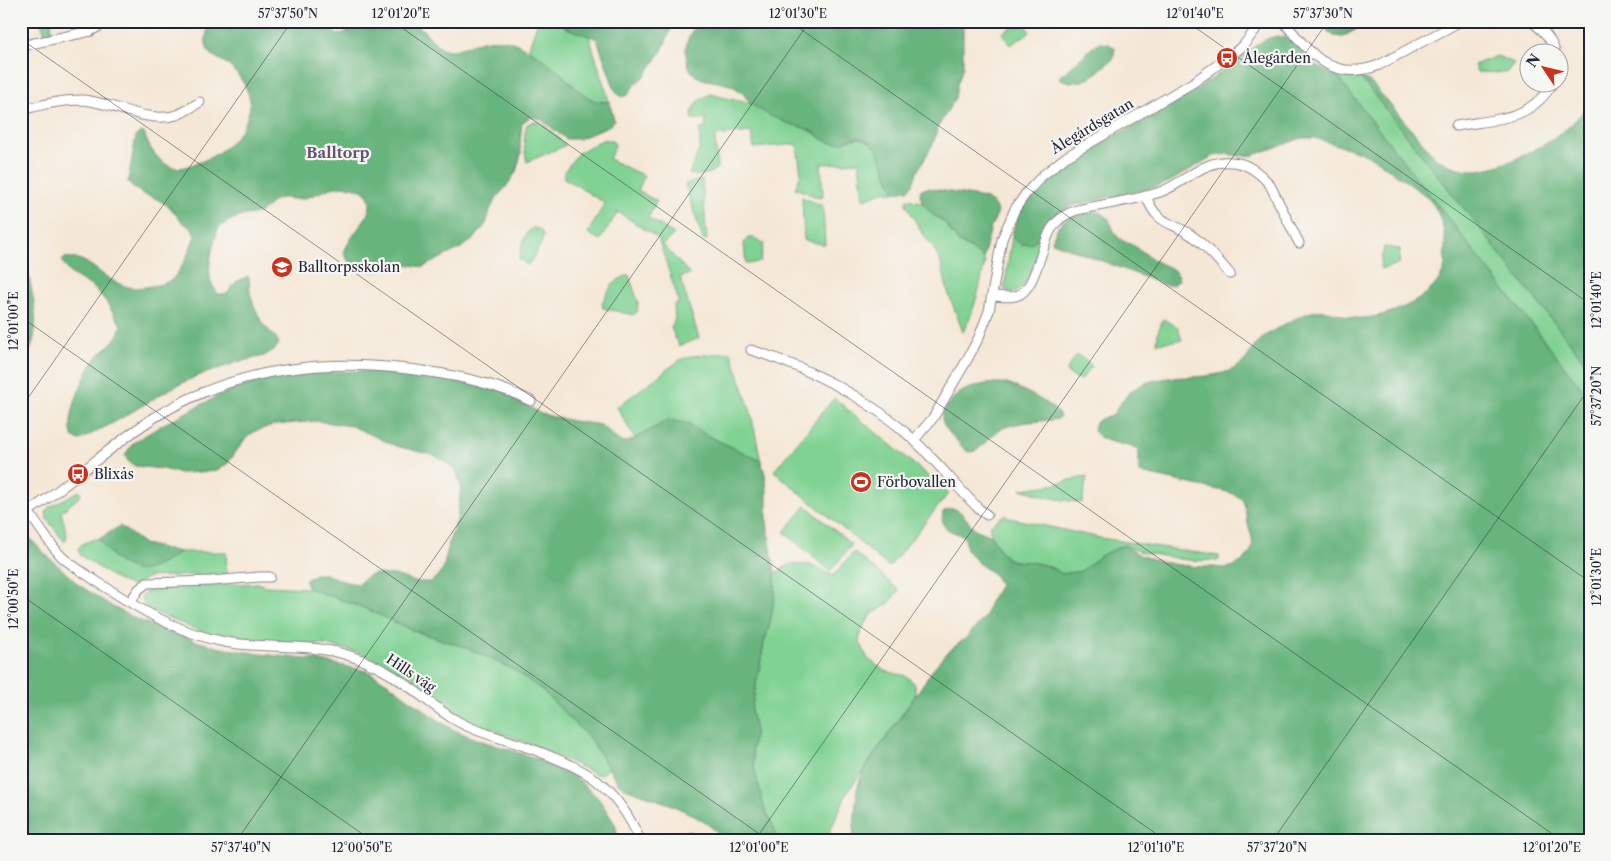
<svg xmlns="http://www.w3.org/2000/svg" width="1611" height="861" viewBox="0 0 1611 861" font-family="'Libre Caslon Text',serif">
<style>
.green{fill:#80d293;stroke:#517a67}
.forest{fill:#68b47d;stroke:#456b5c}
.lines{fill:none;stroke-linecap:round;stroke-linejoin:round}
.minor-casing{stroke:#8c8488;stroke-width:11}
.minor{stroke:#fff;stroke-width:9}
.ticks{fill:none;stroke:#22223b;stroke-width:1;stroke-opacity:0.45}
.labels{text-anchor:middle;stroke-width:4.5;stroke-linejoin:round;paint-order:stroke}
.poi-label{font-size:14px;fill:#22223b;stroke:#f6f6f2;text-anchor:start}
.street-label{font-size:14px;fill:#22223b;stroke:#f6f6f2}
.neighbourhood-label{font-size:15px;font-weight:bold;fill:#655374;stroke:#f6f6f2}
.neatline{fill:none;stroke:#22223b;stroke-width:2}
.ticks-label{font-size:12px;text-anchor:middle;fill:#22223b}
</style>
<rect width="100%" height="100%" fill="#f6f6f2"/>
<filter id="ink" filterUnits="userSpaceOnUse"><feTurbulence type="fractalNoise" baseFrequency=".02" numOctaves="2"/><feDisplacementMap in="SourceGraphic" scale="10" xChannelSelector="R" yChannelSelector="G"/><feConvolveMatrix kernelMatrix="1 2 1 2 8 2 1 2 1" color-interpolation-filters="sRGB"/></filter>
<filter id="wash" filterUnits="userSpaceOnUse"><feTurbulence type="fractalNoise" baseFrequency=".0096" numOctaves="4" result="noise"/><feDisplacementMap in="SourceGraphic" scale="20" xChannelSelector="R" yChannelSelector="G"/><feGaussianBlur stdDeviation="1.12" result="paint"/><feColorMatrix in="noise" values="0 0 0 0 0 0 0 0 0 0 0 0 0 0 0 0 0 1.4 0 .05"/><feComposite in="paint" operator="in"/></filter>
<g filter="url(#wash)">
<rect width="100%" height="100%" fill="#f5e7d5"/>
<!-- green -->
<g class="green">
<path d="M41,21H51L52,32L45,34Z"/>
<path d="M538,21H558C567,30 578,31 589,36L609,101C589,108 568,78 554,68C546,61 537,56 528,50Z"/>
<path d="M1025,25L1030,32L1010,45L1002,33L1010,28Z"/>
<path d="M1497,56L1514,63L1506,73L1477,72L1474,65Z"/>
<path d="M1336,75L1360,77L1590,368V399Z"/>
<path d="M711,94C724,99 740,99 752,104C763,109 774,117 786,122C794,126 803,127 811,131C817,134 821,139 827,141C847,148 853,129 873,145C886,157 885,180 896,192H882L863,200L859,162L821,164L823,197L819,198L795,188L801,174L797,144L754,148L751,132L715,136L717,168C709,175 699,177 689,174L700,148V129H705L706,119H692C691,105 699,99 711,94Z"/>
<path d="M533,122H541L566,145L527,162C524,149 523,138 527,124Z"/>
<path d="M604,139L612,141L615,145L609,159L644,176L638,191L657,201L648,218L674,234L663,245L690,274L680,277L699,338L679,346L671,328L675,319L674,305L679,302L658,238L618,212L600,240L588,233L605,203L564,178V172L578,153Z"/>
<path d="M702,180L707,240H703L685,184Z"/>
<path d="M802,197L823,206L825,245L804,240Z"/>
<path d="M907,199L922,202L931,213L944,222L959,242L977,252L983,258L985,262C980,286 975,310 963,332L948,292L940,260L932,245L923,235L906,204Z"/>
<path d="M533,228C555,230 534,256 528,265L519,259C522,248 523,233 533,228Z"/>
<path d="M1012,237C1022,247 1029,242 1040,238L1041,242C1037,255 1025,305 1004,289Z"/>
<path d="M748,238H754L764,243L760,262L746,264L744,243Z"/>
<path d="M1384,247L1400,249L1399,264L1382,269L1380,267Z"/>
<path d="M629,275L638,302L637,312L633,315L603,308L602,303C610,288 612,281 629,275Z"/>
<path d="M1163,319L1178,327L1182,340L1157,343L1158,332Z"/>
<path d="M731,352L750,409L761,461L706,435L689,424L655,427L635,439L617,407L680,360L692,356Z"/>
<path d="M1078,355L1092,366L1081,380L1068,374L1067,371L1070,363Z"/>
<path d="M834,398L949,493L889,567L774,471Z"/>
<path d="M1087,477L1082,503L1051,498L1021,489L1052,485L1070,480Z"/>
<path d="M79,491L81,493L79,497L61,512L67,535L66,541H64L47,519L46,512L48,508Z"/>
<path d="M806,506L852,545L830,571L784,532Z"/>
<path d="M1004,515L1010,518L1100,538L1219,556V560L1195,561L1144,553L1124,545L1102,555L1081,571L1062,574C1052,567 1040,563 1028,562C1012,561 1008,562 998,547C993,540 990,535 990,526Z"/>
<path d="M94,539H99L114,558L123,565L170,558L180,552H226L227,574L149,577L133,586L117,580L80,555L78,548L82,544Z"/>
<path d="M854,552L899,590L888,604L872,614L862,629L859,640L868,659L885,671L906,676L915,684V696L847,793L826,840H778L774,828L764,807L755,772L752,750L755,731L751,711L764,643L769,627L775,595V573L791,564L810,565L833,576Z"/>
<path d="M257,583L265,586L308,588L364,608L412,630L465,647L514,670L542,690L567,714L590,739L609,768L601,775L596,774L531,744L485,728L456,714L404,676L381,662L358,652L325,645L218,636L199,631L157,613L146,606L142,600V596L144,593L156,588Z"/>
</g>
<!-- forest -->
<g class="forest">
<path d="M209,21H325L337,35C360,28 400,10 421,28C430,36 437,50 451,50C457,50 463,47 469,45C485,39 502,37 517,44C529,50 546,60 556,69C569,80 590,108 609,101L614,120L610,125L579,139H566L541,119L530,117L522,123L520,143L521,154L516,172L506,187L496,198L490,210L486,224L474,239L461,248L423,267L405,264L392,266L378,271L361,270L350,264L344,253C350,234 370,220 370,203C369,187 347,185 336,187C323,189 312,198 299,199C293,200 287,197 280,198C272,200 268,207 262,211C255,215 247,214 239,217C232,219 226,223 219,227C213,243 208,262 210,279C211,284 215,289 218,294H227L236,282L248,276C250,281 249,286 250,292C252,302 257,313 262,322C266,330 277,335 279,344L274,350L264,356L238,362L195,377L170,389L113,423L80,440L73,438C64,418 85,372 98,356C109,343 116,344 121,325L105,300L93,287L70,273L62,261L64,258C83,255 94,269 108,278C115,282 125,287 133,288C141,288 165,285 171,280C183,270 189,251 195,236L192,229L180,220L170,207L157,199L143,194L132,187L128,181L136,136L140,132L144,133C149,149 161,168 180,168C183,168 188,166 191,165C219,158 249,133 250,103C250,89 237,72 227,64C221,59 209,56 207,48C204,40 208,29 209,21Z"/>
<path d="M558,21H674L662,51L645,76L635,84L628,95L621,97L615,90L597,39C584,33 569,32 558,21Z"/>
<path d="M700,21H963V67L957,85L955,98L938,127L933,144L917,172L913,184L908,190L896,192C884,179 884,146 864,139C854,135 847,142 838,143C835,144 830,142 827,141C821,139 817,134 812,131C805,128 797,126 790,124C777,119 763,113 753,105C748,101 745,95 740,91C720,74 689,91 686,54C685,40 691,31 700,21Z"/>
<path d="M1327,21H1371L1343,37L1334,36L1328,32Z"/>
<path d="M1278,36L1292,40L1314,65L1336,75L1590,399V840H853L857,789L863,771L915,696L934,668L946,653L966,638L986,616L989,604L1000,585L994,574L978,563L973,556L967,551L965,538C953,529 939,533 943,512C960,500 966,523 977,530C981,532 987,533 991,536C996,541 998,550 1004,556C1012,563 1020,561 1029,562C1041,563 1052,567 1062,574L1081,571L1102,555L1124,545C1129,548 1135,553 1140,555C1163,564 1188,567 1212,567C1218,567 1225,569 1231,567C1240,564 1250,557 1252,547C1254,538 1249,529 1247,521C1244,503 1247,499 1228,492L1141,473L1139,471V456L1138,449C1128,443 1084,442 1096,423C1100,418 1105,417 1111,417C1117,409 1122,400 1129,393C1157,368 1199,384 1231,370C1247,364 1249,352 1259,341C1265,334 1299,316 1308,313C1330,305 1343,320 1363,318C1392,316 1438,297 1445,266C1446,262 1444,256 1445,251C1446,232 1441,214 1429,198L1375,159L1360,152L1315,138H1302L1254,155L1239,156L1227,154L1213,156L1171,181L1155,187L1071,206L1058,213L1047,223L1036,240L1030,244H1022L1016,241L1012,237C1017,181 1111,138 1154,115C1171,106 1187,96 1203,85C1216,76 1230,66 1242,56C1254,47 1263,38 1278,36Z"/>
<path d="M1101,43L1109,44L1115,48L1113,59L1090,78L1082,81L1072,82L1060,80V76C1067,70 1075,64 1082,57C1089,51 1092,46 1101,43Z"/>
<path d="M1360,77L1369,81L1375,87L1435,157C1448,166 1463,171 1479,170C1512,166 1578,132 1590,99V368Z"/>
<path d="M928,188L984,198L993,203L998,212L991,227L983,258L969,247L959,242L944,222L931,213L922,202L920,194L921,189Z"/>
<path d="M1097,212C1113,215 1109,228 1119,238C1123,242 1131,244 1136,247C1144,252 1151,259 1159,263C1168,267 1177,268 1179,280L1172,285H1165L1052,242C1058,216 1074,215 1097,212Z"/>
<path d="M21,259L24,261L28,269C33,303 45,335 21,365Z"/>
<path d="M363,371L459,381L501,390L541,414L573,421L601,425L619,441L628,442L668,420L681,422L689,424L706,435L761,461L765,474L767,491V523L775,573V595L769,627L764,643L751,711L755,731L752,750L755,772L764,807L774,828L778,840H725C699,811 660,801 625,788L618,783L590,739L542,690L514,670L465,647L412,630L364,608L308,588L305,581L315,574H325L346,582L358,584L367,576L375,574L395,575L415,582H431L443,570L450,539L457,520L461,486L457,472L446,462L434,455L396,446L352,426L317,421L274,425L255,431L245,439L228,463L220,469L207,472L181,473L162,469L135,466L128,461L125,455L133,443L164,424L224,393L264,380L310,373Z"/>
<path d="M995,383C999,383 1003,383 1007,384C1019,387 1056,406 1060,416L1058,419C1039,422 1017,421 1001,429C991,434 981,451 971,452C966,452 962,447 959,443C953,436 943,428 942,418C942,414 944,411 946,408C957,389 975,385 995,383Z"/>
<path d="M120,526L144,544L180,552C170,558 158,568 145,570C125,573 109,554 99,539Z"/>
<path d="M21,529L42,551L79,585L113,607L136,619L195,641L221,648L260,654L316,660L367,671L389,684L432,716L454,730L473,738L538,759L572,774L599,799L615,824L619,840H21Z"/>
</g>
</g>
<g filter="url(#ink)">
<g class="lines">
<!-- minor casing -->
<g class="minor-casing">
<g id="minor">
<path d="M1283,21C1311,54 1332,83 1379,65L1461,21"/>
<path d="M1531,21C1543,30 1551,38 1555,52"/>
<path d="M21,46L91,31L99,26L102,21"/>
<path d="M21,110C41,105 61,100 82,100C113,102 145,124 177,115C185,112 193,106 200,102"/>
<path d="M1456,126C1495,119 1532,121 1553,82"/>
<path d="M1146,196C1158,227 1171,220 1194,237C1208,248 1219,261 1230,274"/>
<path d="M993,296C1000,296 1009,298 1016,296C1036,291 1041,244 1052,228C1058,219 1067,213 1077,210C1104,204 1133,201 1160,192C1186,183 1202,159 1232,162C1248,163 1260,173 1270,185L1299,243"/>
<path d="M751,350C809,368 869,398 914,440C937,462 957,487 979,509L987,515"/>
<path d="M914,440L933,418L967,360L979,337L989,311L1002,239L1015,209L1027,192L1043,175L1066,157L1194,82L1227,58L1243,46L1262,21"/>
<path d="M28,511C39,527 49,543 62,557C72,566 85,573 96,581C136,607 177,633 225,642C264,649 305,643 344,654C369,661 391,673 411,688C426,699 441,712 457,721C478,733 502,738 524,746C545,754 578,766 596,780C615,795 630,817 640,840"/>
<path d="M21,515C37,507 51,496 65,485C94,463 122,438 152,419C237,365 332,357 430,372C465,377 499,385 531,401"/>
<path d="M130,602L139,589L147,583L211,581L259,577H270"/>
<path d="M685,840L693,838L700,840"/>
</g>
</g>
<!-- minor -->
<use href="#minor" class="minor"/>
</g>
</g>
<!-- ticks -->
<path class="ticks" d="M392,21L1561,840M789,21L1590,582M1186,21L1590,304M1583,21L1590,26M21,39L1165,840M21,317L768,840M21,408L292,21M21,595L371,840M237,840L810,21M755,840L1328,21M1273,840L1590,387"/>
<!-- icons -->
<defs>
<g id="bus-disc" transform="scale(1.125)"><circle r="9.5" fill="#c8321e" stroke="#f6f6f2"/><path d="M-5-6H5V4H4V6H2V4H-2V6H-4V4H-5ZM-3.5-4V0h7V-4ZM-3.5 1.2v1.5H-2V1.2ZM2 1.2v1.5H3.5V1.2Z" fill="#fff"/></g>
<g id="school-disc" transform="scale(1.125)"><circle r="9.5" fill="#c8321e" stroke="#f6f6f2"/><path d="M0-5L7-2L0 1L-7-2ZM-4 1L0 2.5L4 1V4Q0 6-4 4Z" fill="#fff"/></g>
<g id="stadium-disc" transform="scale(1.125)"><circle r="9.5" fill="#c8321e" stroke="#f6f6f2"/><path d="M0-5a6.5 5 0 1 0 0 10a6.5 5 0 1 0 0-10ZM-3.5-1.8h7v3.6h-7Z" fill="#fff"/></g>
</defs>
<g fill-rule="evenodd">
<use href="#bus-disc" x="1227" y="58"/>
<use href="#school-disc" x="282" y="267"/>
<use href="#bus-disc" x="78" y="474"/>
<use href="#stadium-disc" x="861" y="482"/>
</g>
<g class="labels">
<!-- poi labels -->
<g class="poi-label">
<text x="1243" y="63">Ålegården</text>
<text x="298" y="272">Balltorpsskolan</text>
<text x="94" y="479">Blixås</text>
<text x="877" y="487">Förbovallen</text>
</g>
<!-- street labels -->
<g class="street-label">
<text transform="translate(1092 126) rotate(-31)" y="5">Ålegårdsgatan</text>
<text transform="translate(411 673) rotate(34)" y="5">Hills väg</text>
</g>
<!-- neighbourhood labels -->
<g class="neighbourhood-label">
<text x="338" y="158">Balltorp</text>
</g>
</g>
<!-- margin -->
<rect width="1611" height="861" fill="none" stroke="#f6f6f2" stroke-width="55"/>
<!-- north arrow -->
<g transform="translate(1544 68) rotate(305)"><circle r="24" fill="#f6f6f2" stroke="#a1a1a9"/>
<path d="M0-4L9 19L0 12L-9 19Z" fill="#c8321e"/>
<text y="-8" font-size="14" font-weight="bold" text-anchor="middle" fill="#22223b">N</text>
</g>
<rect x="28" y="28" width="1556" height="806" class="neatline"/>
<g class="ticks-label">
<text x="288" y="18">57°37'50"N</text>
<text x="401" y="18">12°01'20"E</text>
<text x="798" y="18">12°01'30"E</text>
<text x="1195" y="18">12°01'40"E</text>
<text x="1323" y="18">57°37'30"N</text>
<text transform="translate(1597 300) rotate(-90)" y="4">12°01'40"E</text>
<text transform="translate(14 321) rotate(-90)" y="4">12°01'00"E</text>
<text transform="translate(1597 396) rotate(-90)" y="4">57°37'20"N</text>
<text transform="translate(1597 577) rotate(-90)" y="4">12°01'30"E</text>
<text transform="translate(14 599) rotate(-90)" y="4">12°00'50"E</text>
<text x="241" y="852">57°37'40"N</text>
<text x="362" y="852">12°00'50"E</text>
<text x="759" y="852">12°01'00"E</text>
<text x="1156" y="852">12°01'10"E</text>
<text x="1277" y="852">57°37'20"N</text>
<text x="1552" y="852">12°01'20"E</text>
</g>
</svg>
